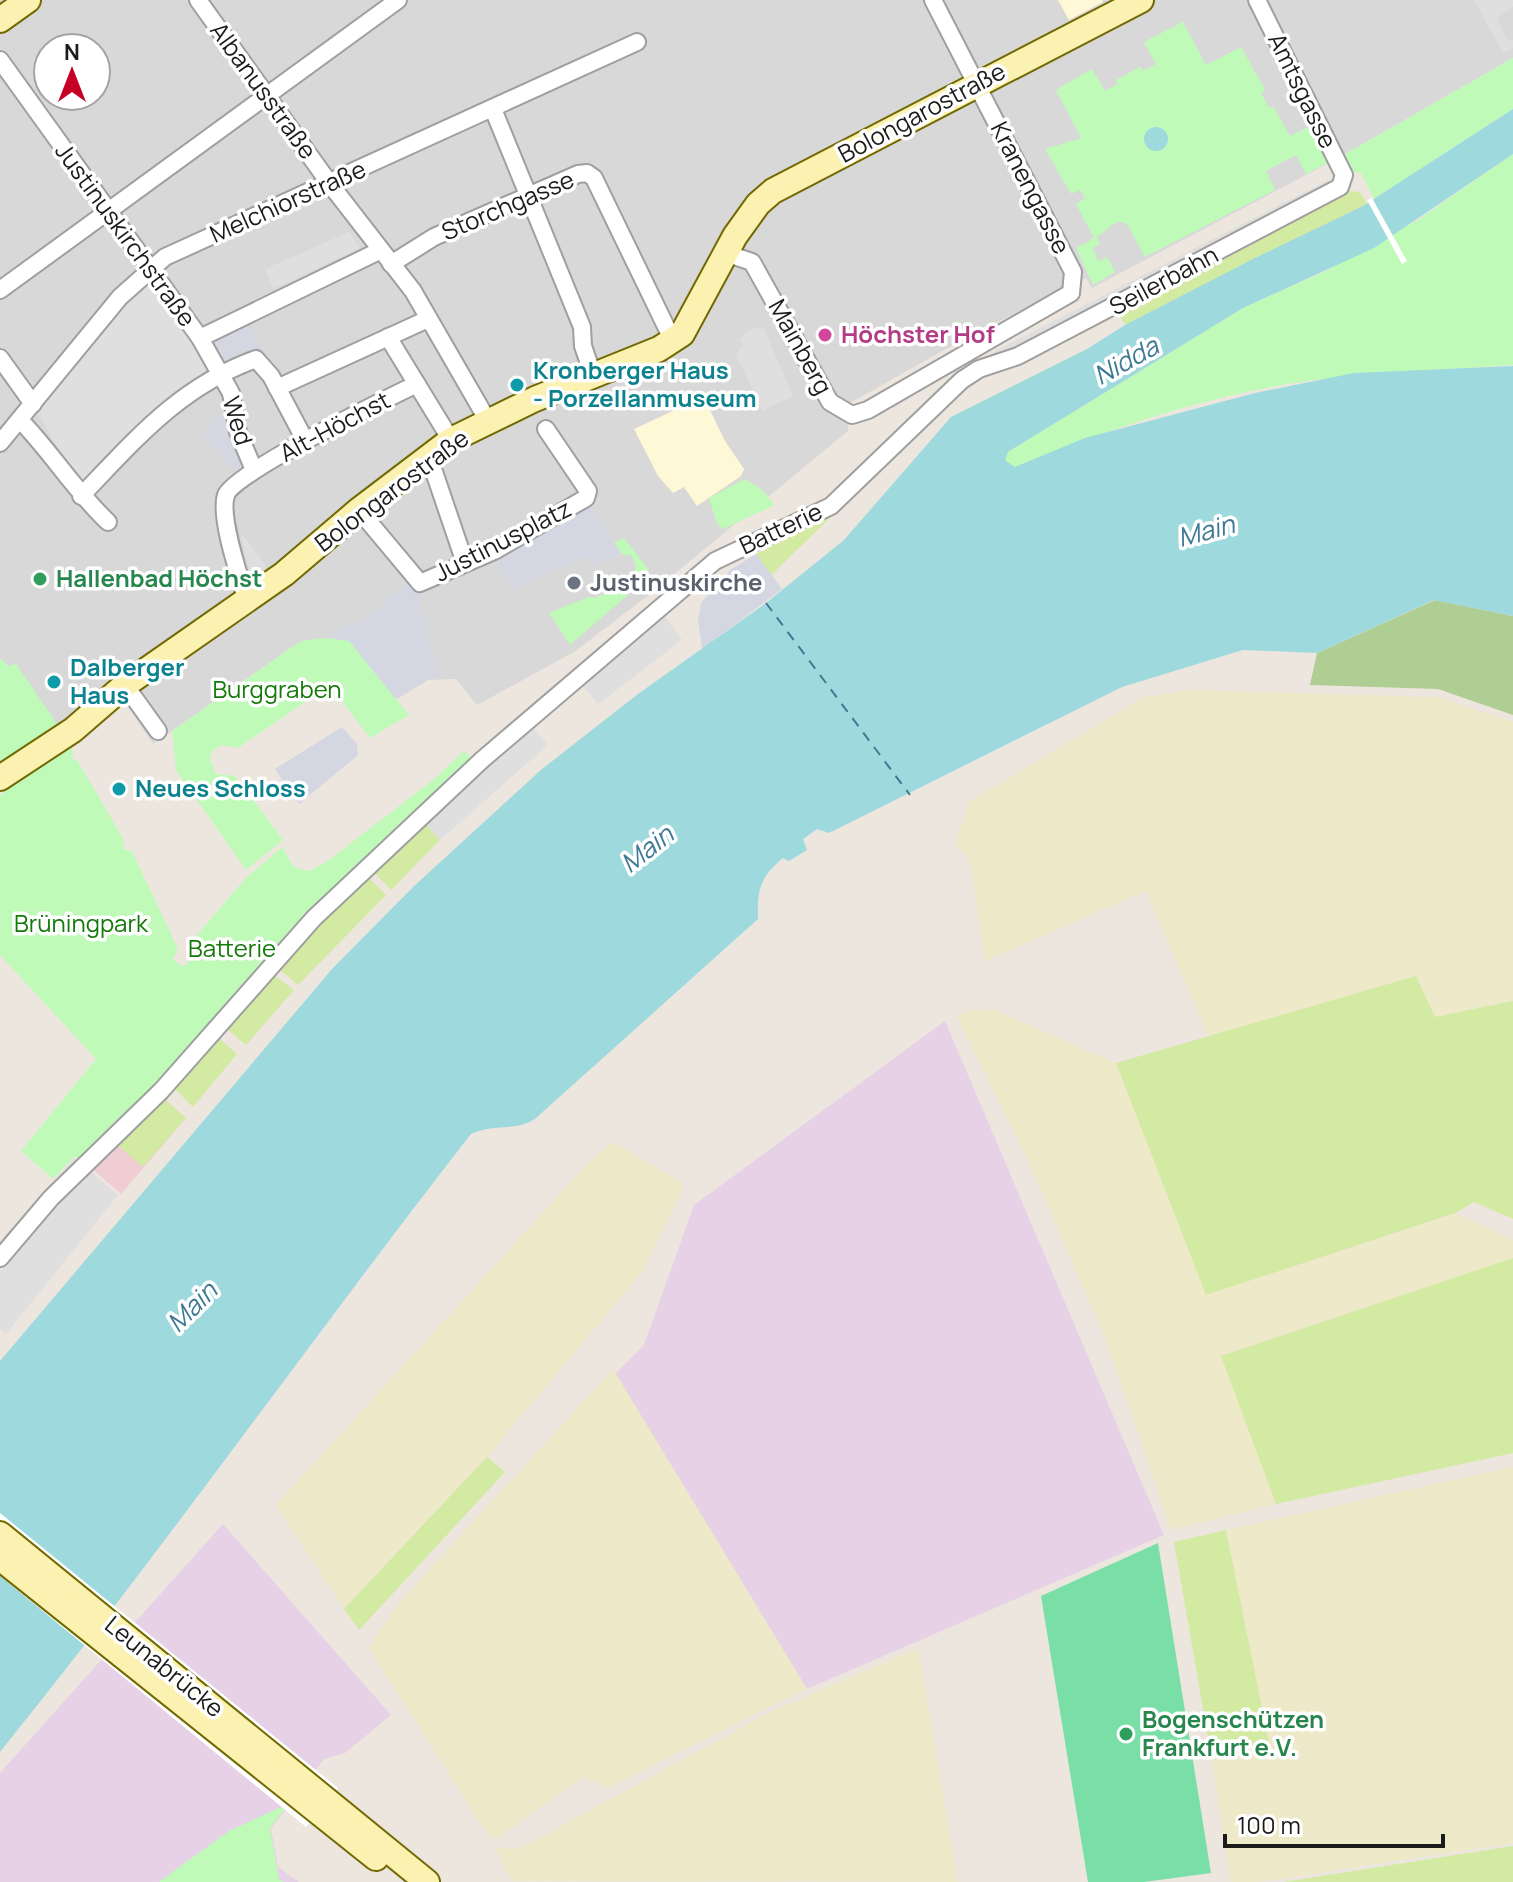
<svg xmlns="http://www.w3.org/2000/svg" width="1513" height="1882" viewBox="0 0 1513 1882" font-family="Manrope,sans-serif">
<style>
.residential{fill:#d9d8d8;fill-rule:evenodd}
.commercial{fill:#efcdd2}
.industrial{fill:#e6d1e6}
.education{fill:#fff8d6}
.farmland{fill:#ede9c9}
.grass{fill:#d3eaa3}
.forest{fill:#afce93}
.park{fill:#c0fab9}
.pitch{fill:#7adfa6}
.parking{fill:#dfdfdf}
.plaza{fill:#d4d7e2}
.water{fill:#9edadd}
.pier{fill:#fff}
.lines{fill:none;stroke-linecap:round;stroke-linejoin:round}
.ferry{stroke:#3e7995;stroke-width:2;stroke-dasharray:10 8;stroke-linecap:butt}
.street-casing{stroke:#9f9f9f;stroke-width:20}
.secondary-casing{stroke:#726902;stroke-width:28}
.street{stroke:#fff;stroke-width:16}
.secondary{stroke:#fbf1b0;stroke-width:24}
.hotel-dot{fill:#d1479c;stroke:#fff;stroke-width:3}
.culture-dot{fill:#0f9aa8;stroke:#fff;stroke-width:3}
.leisure-dot{fill:#2e9e5b;stroke:#fff;stroke-width:3}
.worship-dot{fill:#6b7280;stroke:#fff;stroke-width:3}
.labels{text-anchor:middle;stroke-width:7;stroke-linejoin:round;paint-order:stroke}
.street-label{font-size:24px;fill:#1b1b1b;stroke:#fff}
.hotel-label{font-size:24px;font-weight:bold;fill:#b23c85;stroke:#fff;text-anchor:start}
.culture-label{font-size:24px;font-weight:bold;fill:#0d838f;stroke:#fff;text-anchor:start}
.leisure-label{font-size:24px;font-weight:bold;fill:#27864d;stroke:#fff;text-anchor:start}
.worship-label{font-size:24px;font-weight:bold;fill:#5b616d;stroke:#fff;text-anchor:start}
.park-label{font-size:24px;fill:#137908;stroke:#fff}
.water-label{font-size:26px;font-style:italic;fill:#3e7995;stroke:#fff}
</style>
<rect width="100%" height="100%" fill="#ede6df"/>
<!-- residential -->
<path class="residential" d="M0,0H1513V58L1340,157L1092,288L1086,278L964,339L850,403L848,431L650,594L574,652L477,705L456,679L428,680L397,699L349,640L301,641L153,744L122,698L0,782ZM48,48H96V96H48Z"/>
<!-- commercial -->
<path class="commercial" d="M161,1096L186,1118L121,1194L89,1166Z"/>
<!-- industrial -->
<g class="industrial">
<path d="M945,1021L1164,1535L807,1689L615,1374L644,1345L694,1205Z"/>
<path d="M223,1524L391,1715L345,1753L324,1759L271,1829L278,1867L299,1882H0V1773Z"/>
</g>
<!-- education -->
<g class="education">
<path d="M1058,0H1102L1103,2L1069,20Z"/>
<path d="M704,393L713,396L708,406L725,441L744,469L741,476L697,506L684,487L673,493L658,476L634,429L703,397Z"/>
</g>
<!-- farmland -->
<g class="farmland">
<path d="M1190,690L1436,697L1513,722V1001L1435,1017L1416,976L1209,1037L1146,891L985,961L970,860L955,843L969,802L1144,697Z"/>
<path d="M992,1009L1116,1063L1206,1295L1455,1213L1513,1240V1258L1222,1356L1276,1504L1171,1530L1106,1340L1027,1158L957,1017L966,1011Z"/>
<path d="M612,1142L682,1182L683,1189L642,1272L487,1457L344,1609L276,1505L588,1163Z"/>
<path d="M613,1369L807,1689L607,1788L583,1777L496,1839L488,1835L369,1648L398,1604Z"/>
<path d="M1513,1467V1843L1260,1882H1231L1210,1749L1269,1743L1226,1530Z"/>
<path d="M918,1648L958,1882L512,1881L495,1848L519,1849L772,1711Z"/>
</g>
<!-- grass -->
<g class="grass">
<path d="M1349,191L1360,192L1367,204L1125,325L1118,312Z"/>
<path d="M835,513L771,575L756,554Z"/>
<path d="M423,821L440,840L391,890L374,872Z"/>
<path d="M368,877L386,895L298,985L279,969L318,922Z"/>
<path d="M274,975L294,990L246,1045L227,1029Z"/>
<path d="M1416,976L1435,1017L1513,1001V1219L1474,1202L1455,1213L1206,1295L1116,1063Z"/>
<path d="M218,1037L237,1054L193,1107L173,1087Z"/>
<path d="M161,1096L186,1118L143,1167L114,1142Z"/>
<path d="M1513,1258V1453L1276,1504L1221,1356Z"/>
<path d="M487,1457L505,1472L359,1630L344,1609Z"/>
<path d="M1226,1530L1269,1743L1210,1749L1174,1542Z"/>
<path d="M1513,1846V1882H1283Z"/>
</g>
<!-- forest -->
<path class="forest" d="M1435,600L1513,616V715L1438,689L1310,685L1317,653Z"/>
<!-- park -->
<g class="park">
<path d="M1183,22L1206,65L1241,47L1265,90L1261,93L1269,108L1273,106L1290,136L1308,127L1327,163L1306,174L1296,155L1266,171L1275,190L1145,257L1127,224L1118,221L1097,237L1100,244L1093,248L1098,261L1107,257L1115,272L1093,285L1076,248L1094,238L1076,204L1085,198L1080,190L1071,194L1045,149L1081,138L1056,90L1092,69L1105,91L1118,84L1116,80L1140,67L1143,71L1156,64L1144,42Z"/>
<path d="M1513,58V109L1374,199L1361,173L1350,172L1340,157Z"/>
<path d="M1513,154V365C1458,369 1403,370 1349,376C1234,387 1121,423 1015,468L1005,460L1008,452L1243,308L1328,270L1418,220Z"/>
<path d="M745,479L760,488L775,505L723,529L717,524L709,498Z"/>
<path d="M624,538L649,570L634,582L637,587L570,645L549,613L588,597L594,598L605,593L606,586L632,577L636,567L632,556L622,554L614,543Z"/>
<path d="M324,638L349,640L409,715L370,738L344,704L339,687L330,684L311,690L304,703L238,748L221,745L212,751L210,759L216,774L235,776L283,840L246,870L176,770L172,731L301,641Z"/>
<path d="M0,658L8,666L16,664L57,724L0,762Z"/>
<path d="M67,743L74,754L71,756L74,761L77,760L124,840L123,849L132,851L178,949L173,959L183,967L192,959L187,949L191,942L245,879L282,847L294,867L309,871L325,863L433,780L464,751L473,760L320,900L218,1020L82,1162L75,1156L53,1179L21,1151L96,1059L0,955V795Z"/>
<path d="M281,1807L285,1809L270,1828L279,1879L283,1882H159L229,1831Z"/>
</g>
<!-- pitch -->
<path class="pitch" d="M1158,1543L1211,1873L1144,1882H1088L1041,1596Z"/>
<!-- parking -->
<g class="parking">
<path d="M1474,0H1513V7L1497,18L1506,39L1513,40V48L1503,53Z"/>
<path d="M1328,180L1331,185L1005,357L993,352Z"/>
<path d="M349,232L360,248L273,289L265,269Z"/>
<path d="M150,267L214,364L153,411L88,481H76L38,413L97,326Z"/>
<path d="M763,327L793,396L762,411L736,354L744,345L739,340L748,330Z"/>
<path d="M241,533L267,567L250,577Z"/>
<path d="M661,611L682,640L598,704L579,682Z"/>
<path d="M530,724L548,745L440,840L423,821Z"/>
<path d="M75,1158L118,1195L6,1334L0,1329V1241Z"/>
</g>
<!-- plaza -->
<g class="plaza">
<path d="M245,314L262,350L256,359L220,372L200,338Z"/>
<path d="M220,416H229L247,462L233,471L203,433Z"/>
<path d="M586,498L620,554L593,566L589,557L578,560L510,589L494,551Z"/>
<path d="M756,554L782,589L702,649L698,620L701,603L730,570Z"/>
<path d="M412,580L417,587L430,649L441,673L395,698L349,641L335,639V631L363,621Z"/>
<path d="M342,727L357,744L358,755L299,804L275,769Z"/>
</g>
<!-- water -->
<g class="water">
<path d="M1513,109V154L1374,248L1243,308L1008,452L1005,460L1015,467L1085,438L1255,393L1354,373L1513,366V616L1434,600L1317,653L1243,650L1122,687L829,833L817,829L803,839L807,850L789,861L783,858C760,877 757,890 758,919L536,1118C518,1132 493,1123 471,1134C312,1338 163,1550 0,1752V1361L332,969L413,887L542,769L638,694L766,603L844,540L951,417L1087,349L1125,325L1253,259L1363,206Z"/>
<circle cx="1156" cy="139" r="12"/>
</g>
<!-- pier -->
<g class="pier">
<path d="M1372,198L1407,261L1402,264L1367,200Z"/>
<path d="M0,1513L338,1788L310,1823L306,1827L0,1576Z"/>
</g>
<g class="lines">
<!-- ferry -->
<path class="ferry" d="M766,603L910,795"/>
<!-- street casing -->
<g class="street-casing">
<g id="street">
<path d="M198,0L330,184L413,291L488,421"/>
<path d="M0,60L200,338L231,393L238,432L254,470"/>
<path d="M493,109L582,327L583,346L593,375"/>
<path d="M725,253L752,262L830,402L852,415L868,410L1071,293L1073,272L933,0"/>
<path d="M391,264L434,237L578,174L587,173L594,178L673,341"/>
<path d="M0,290L398,0"/>
<path d="M388,337L451,440"/>
<path d="M200,338L381,250"/>
<path d="M0,358L33,404"/>
<path d="M277,388L428,319"/>
<path d="M20,420C52,453 75,491 108,522"/>
<path d="M0,443L120,297L165,257L637,42"/>
<path d="M429,457L465,563"/>
<path d="M81,496C136,439 179,387 256,359L271,376L306,442"/>
<path d="M359,510L420,583L494,551L586,498L588,491L546,429"/>
<path d="M246,598C239,575 219,517 226,495C233,473 388,398 417,384"/>
<path d="M125,685L158,731"/>
<path d="M0,1258L51,1198L161,1091L314,918L483,759L715,561L831,506L962,380L979,369L1018,356L1340,187L1344,175L1257,0"/>
</g>
</g>
<!-- secondary casing -->
<g class="secondary-casing">
<g id="secondary">
<path d="M0,20L28,0"/>
<path d="M0,778L73,730L125,685L284,574L359,510L451,440L535,399L659,349L682,334L735,236L758,204L773,191L1141,0"/>
<path d="M0,1534L427,1882"/>
<path d="M0,1558L376,1858"/>
</g>
</g>
<!-- street -->
<use href="#street" class="street"/>
<!-- secondary -->
<use href="#secondary" class="secondary"/>
</g>
<!-- markers -->
<circle class="hotel-dot" cx="825" cy="335" r="8"/>
<g class="culture-dot">
<circle cx="517" cy="385" r="8"/>
<circle cx="54" cy="682" r="8"/>
<circle cx="119" cy="789" r="8"/>
</g>
<g class="leisure-dot">
<circle cx="40" cy="579" r="8"/>
<circle cx="1126" cy="1734" r="8"/>
</g>
<circle class="worship-dot" cx="574" cy="583" r="8"/>
<g class="labels">
<!-- street labels -->
<g class="street-label">
<text transform="translate(263 91) rotate(54)" y="8">Albanusstraße</text>
<text transform="translate(1302 91) rotate(64)" y="8">Amtsgasse</text>
<text transform="translate(922 113) rotate(-28)" y="8">Bolongarostraße</text>
<text transform="translate(1030 188) rotate(63)" y="8">Kranengasse</text>
<text transform="translate(288 202) rotate(-24)" y="8">Melchiorstraße</text>
<text transform="translate(508 206) rotate(-23)" y="8">Storchgasse</text>
<text transform="translate(125 235) rotate(54)" y="8">Justinuskirchstraße</text>
<text transform="translate(1164 281) rotate(-28)" y="8">Seilerbahn</text>
<text transform="translate(800 347) rotate(61)" y="8">Mainberg</text>
<text transform="translate(237 421) rotate(73)" y="8">Wed</text>
<text transform="translate(335 427) rotate(-28)" y="8">Alt-Höchst</text>
<text transform="translate(392 491) rotate(-37)" y="8">Bolongarostraße</text>
<text transform="translate(781 529) rotate(-25)" y="8">Batterie</text>
<text transform="translate(503 541) rotate(-27)" y="8">Justinusplatz</text>
<text transform="translate(164 1667) rotate(39)" y="8">Leunabrücke</text>
</g>
<!-- hotel labels -->
<g class="hotel-label">
<text x="841" y="343">Höchster Hof</text>
</g>
<!-- culture labels -->
<g class="culture-label">
<text x="533" y="379">Kronberger Haus<tspan x="533" dy="28">- Porzellanmuseum</tspan></text>
<text x="70" y="676">Dalberger<tspan x="70" dy="28">Haus</tspan></text>
<text x="135" y="797">Neues Schloss</text>
</g>
<!-- leisure labels -->
<g class="leisure-label">
<text x="56" y="587">Hallenbad Höchst</text>
<text x="1142" y="1728">Bogenschützen<tspan x="1142" dy="28">Frankfurt e.V.</tspan></text>
</g>
<!-- worship labels -->
<g class="worship-label">
<text x="590" y="591">Justinuskirche</text>
</g>
<!-- park labels -->
<g class="park-label">
<text x="277" y="698">Burggraben</text>
<text x="81" y="932">Brüningpark</text>
<text x="232" y="957">Batterie</text>
</g>
<!-- water labels -->
<g class="water-label">
<text transform="translate(1126 361) rotate(-29)" y="9">Nidda</text>
<text transform="translate(1206 531) rotate(-15)" y="9">Main</text>
<text transform="translate(647 849) rotate(-38)" y="9">Main</text>
<text transform="translate(192 1307) rotate(-45)" y="9">Main</text>
</g>
</g>
<!-- north arrow -->
<g transform="translate(72 72)"><circle r="38" fill="#ffffff" stroke="#a4a4a4" stroke-width="2"/>
<path d="M0-6L14 30L0 20L-14 30Z" fill="#c50024"/>
<text y="-12" font-size="22" font-weight="bold" text-anchor="middle" fill="#1b1b1b">N</text>
</g>
<!-- scale -->
<path d="M1225 1834v12h218v-12" fill="none" stroke="#1b1b1b" stroke-width="4"/>
<text x="1237" y="1834" font-size="24" fill="#1b1b1b" stroke="#ffffff" stroke-width="6" paint-order="stroke">100 m</text>
</svg>
